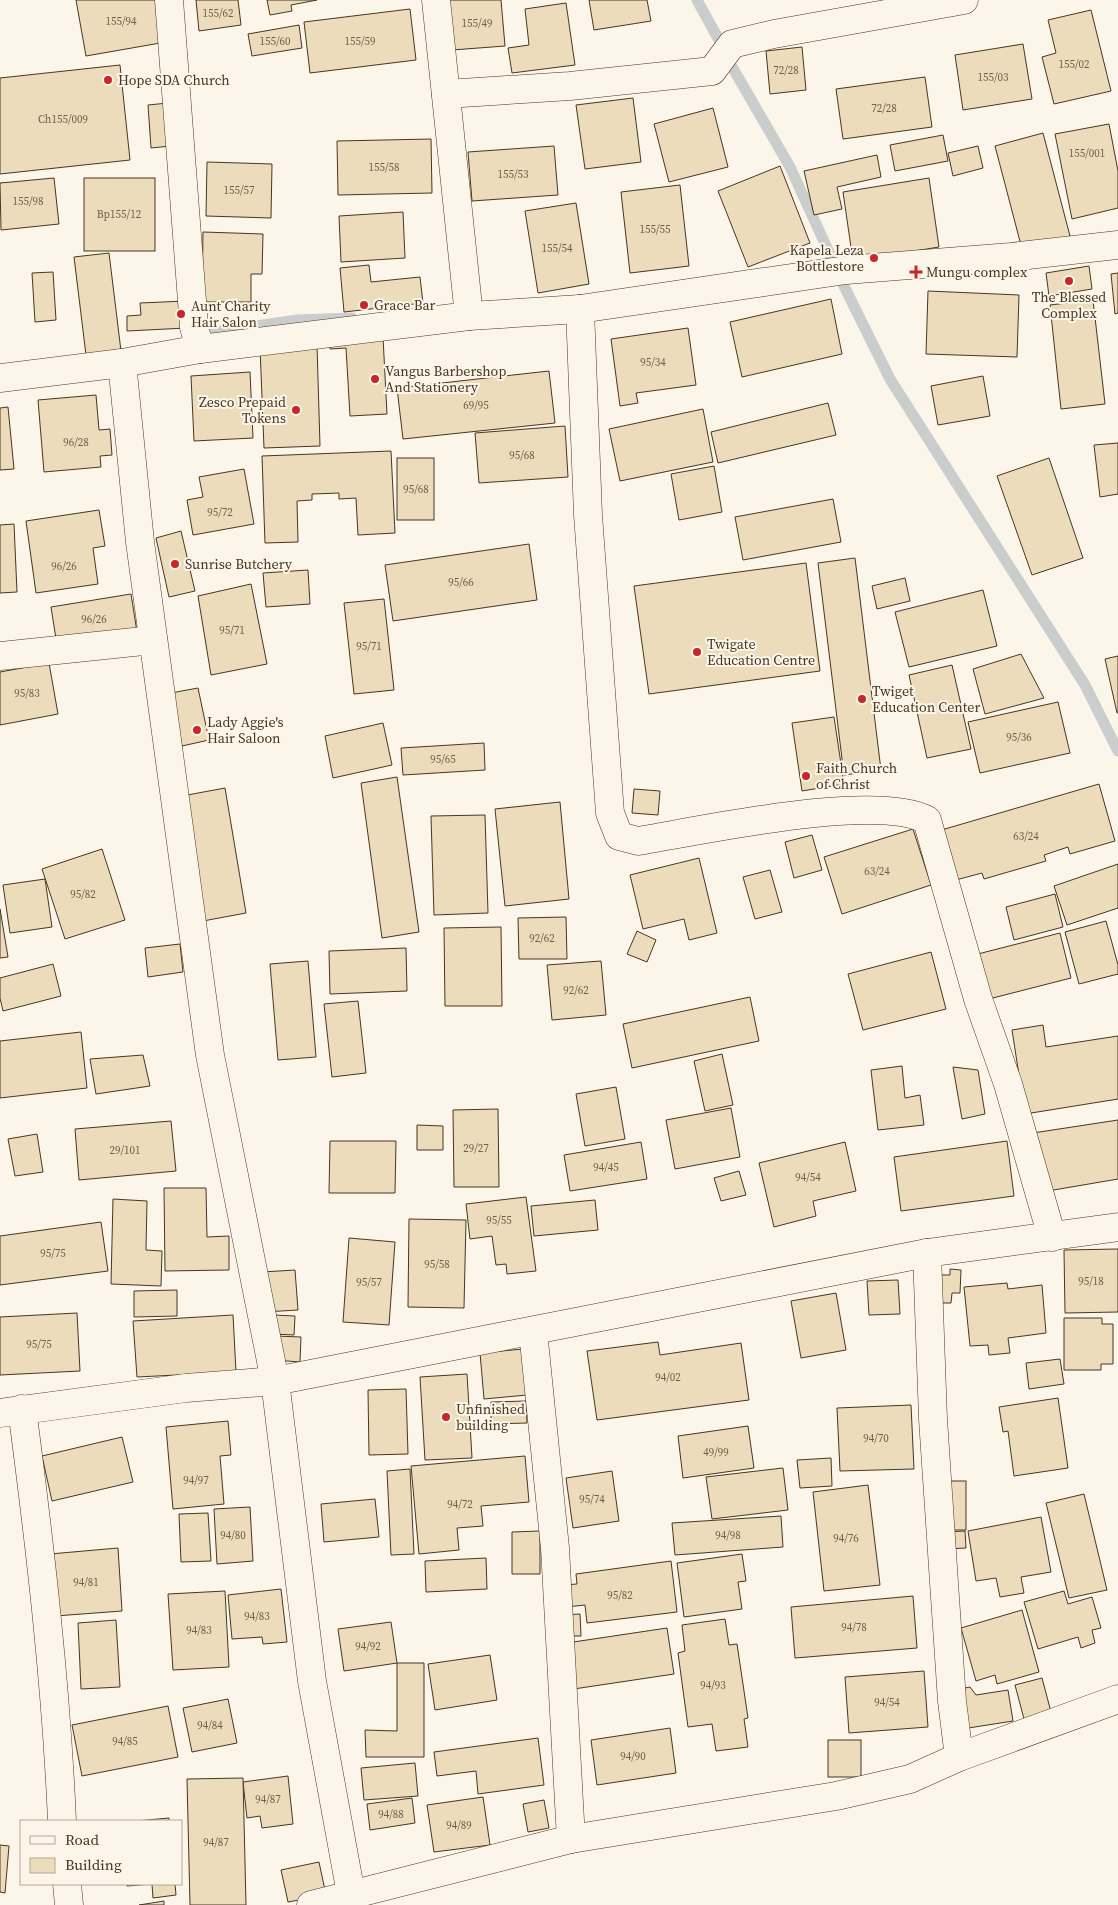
<svg xmlns="http://www.w3.org/2000/svg" width="1118" height="1905" viewBox="0 0 1118 1905" font-family="'Source Serif 4',serif">
<style>
.lines{fill:none;stroke-linecap:round;stroke-linejoin:round}
.stream{stroke:#c9cecd;stroke-width:11}
.building{fill:#ecdcbc;stroke:#4a3520}
.minor-casing{stroke:#4a3520;stroke-width:29}
.minor{stroke:#fbf6e9;stroke-width:28}
.poi-dot{fill:#c62828;stroke:#fbf6e9;stroke-width:2}
.labels{text-anchor:middle;stroke-width:4;stroke-linejoin:round;paint-order:stroke}
.number-label{font-size:11px;fill:#725f47}
.poi-label{font-size:14px;fill:#4a3520;stroke:#fbf6e9;text-anchor:start}
</style>
<rect width="100%" height="100%" fill="#fbf6e9"/>
<g class="lines">
<!-- stream -->
<g class="stream">
<path d="M697,0L719,40"/>
<path d="M731,65L790,167L833,261L822,264"/>
<path d="M842,282L890,379L1085,685L1118,751"/>
<path d="M210,333L297,320L352,318"/>
</g>
</g>
<!-- building -->
<g class="building">
<path d="M76,0H158L166,42L86,56Z"/>
<path d="M196,0H238L241,25L199,31Z"/>
<path d="M267,0H317L291,5L292,11L270,15Z"/>
<path d="M448,0H501L505,46L452,50Z"/>
<path d="M589,0H647L651,21L594,30Z"/>
<path d="M566,3L575,65L512,73L508,48L529,45L525,9Z"/>
<path d="M410,9L416,60L310,73L304,22Z"/>
<path d="M1091,10L1111,91L1054,104L1042,57L1056,53L1048,20Z"/>
<path d="M299,25L302,48L252,56L248,34Z"/>
<path d="M1023,44L1032,99L963,110L955,55Z"/>
<path d="M802,47L806,90L770,94L766,51Z"/>
<path d="M120,65L130,160L0,174V78Z"/>
<path d="M925,77L932,127L843,139L836,89Z"/>
<path d="M633,98L641,162L585,169L576,105Z"/>
<path d="M168,103L171,146L151,148L148,105Z"/>
<path d="M713,108L728,167L669,182L654,124Z"/>
<path d="M1109,124L1118,171V208L1072,219L1055,134Z"/>
<path d="M1043,133L1070,236L1022,249L995,146Z"/>
<path d="M943,135L948,161L895,171L890,145Z"/>
<path d="M431,139L432,193L338,195L337,141Z"/>
<path d="M554,146L558,195L472,201L468,152Z"/>
<path d="M978,146L983,168L953,176L948,153Z"/>
<path d="M877,155L881,177L837,187L842,209L814,215L804,171Z"/>
<path d="M207,162L272,164L271,218L206,216Z"/>
<path d="M780,166L810,243L748,267L718,191Z"/>
<path d="M54,178L59,224L1,230L0,183Z"/>
<rect x="84" y="178" width="71" height="73"/>
<path d="M929,178L939,247L853,261L843,192Z"/>
<path d="M680,185L689,266L630,273L621,192Z"/>
<path d="M576,203L589,284L538,293L525,211Z"/>
<path d="M403,212L405,258L341,262L339,216Z"/>
<path d="M203,232L263,234L262,274H251V302H202Z"/>
<path d="M109,253L121,351L86,355L74,257Z"/>
<path d="M369,265L371,282L420,277L423,303L344,312L340,268Z"/>
<path d="M1089,266L1092,289L1049,296L1046,273Z"/>
<path d="M53,272L56,320L35,322L32,273Z"/>
<path d="M1118,273V313L1115,314L1111,274Z"/>
<path d="M928,291L1019,295L1017,357L926,354Z"/>
<path d="M831,299L842,354L742,377L730,322Z"/>
<path d="M1093,300L1105,404L1061,409L1050,305Z"/>
<path d="M185,301L186,328L127,331V316L141,315L140,303Z"/>
<path d="M688,328L696,385L636,393L638,403L620,406L611,339Z"/>
<path d="M383,337L387,414L350,416L346,348L330,349L329,340Z"/>
<path d="M317,345L320,446L264,448L260,347Z"/>
<path d="M549,371L555,423L403,439L397,388Z"/>
<path d="M250,372L253,438L194,441L191,376Z"/>
<path d="M983,376L990,416L938,425L931,386Z"/>
<path d="M96,395L99,430L110,429L112,455L100,456L101,467L44,472L38,400Z"/>
<path d="M828,403L836,435L718,463L711,432Z"/>
<path d="M8,407L14,469L0,470V408Z"/>
<path d="M703,409L713,462L620,481L609,429Z"/>
<path d="M565,426L568,477L479,483L475,433Z"/>
<path d="M1118,443V494L1100,497L1094,445Z"/>
<path d="M391,451L395,533L358,535L356,498L339,499V493L312,494V500L297,501L298,542L265,543L262,456Z"/>
<rect x="397" y="458" width="37" height="62"/>
<path d="M1049,458L1083,558L1032,575L997,476Z"/>
<path d="M714,466L722,512L679,520L671,474Z"/>
<path d="M244,469L254,524L193,535L187,500L203,497L199,477Z"/>
<path d="M833,499L841,542L743,560L735,517Z"/>
<path d="M99,510L105,546L93,548L98,584L36,593L26,521Z"/>
<path d="M14,524L17,592L0,593V525Z"/>
<path d="M181,531L195,591L169,597L156,538Z"/>
<path d="M529,544L537,600L393,621L385,565Z"/>
<path d="M855,558L881,770L844,775L818,563Z"/>
<path d="M806,563L820,671L649,694L634,586Z"/>
<path d="M308,570L310,604L266,607L263,573Z"/>
<path d="M905,578L910,601L877,609L872,586Z"/>
<path d="M251,584L267,664L211,675L198,596Z"/>
<path d="M983,590L997,646L909,667L895,612Z"/>
<path d="M131,594L137,632L57,645L51,607Z"/>
<path d="M384,599L394,690L354,694L344,603Z"/>
<path d="M1021,654L1044,698L985,714L973,669Z"/>
<path d="M1118,656V713H1117L1105,659Z"/>
<path d="M49,663L58,714L0,725V672Z"/>
<path d="M952,665L971,749L927,758L909,675Z"/>
<path d="M198,688L209,740L182,746L171,693Z"/>
<path d="M1058,702L1070,753L980,773L968,722Z"/>
<path d="M834,717L844,784L802,791L792,723Z"/>
<path d="M383,723L392,765L333,778L325,736Z"/>
<path d="M484,743L485,770L403,775L401,748Z"/>
<path d="M397,777L419,932L382,938L361,783Z"/>
<path d="M1099,784L1115,841L1070,854L1068,847L1044,855L1046,861L984,879L982,873L952,881L938,831Z"/>
<path d="M225,788L246,913L203,921L182,796Z"/>
<path d="M634,789L660,791L658,815L632,813Z"/>
<path d="M560,802L569,899L505,906L495,809Z"/>
<path d="M485,815L488,913L434,915L431,816Z"/>
<path d="M913,829L931,885L842,914L824,857Z"/>
<path d="M812,835L822,870L794,878L785,842Z"/>
<path d="M102,849L125,920L65,939L42,869Z"/>
<path d="M699,858L717,933L689,940L684,919L643,929L630,875Z"/>
<path d="M1118,864V908L1067,925L1054,886Z"/>
<path d="M770,870L782,912L755,919L743,877Z"/>
<path d="M45,879L52,927L10,933L3,885Z"/>
<path d="M1055,894L1063,927L1014,940L1006,907Z"/>
<path d="M0,909L8,957L0,958Z"/>
<path d="M566,917L567,959H519L518,918Z"/>
<path d="M1106,921L1118,965V974L1079,984L1065,932Z"/>
<path d="M501,927L502,1006H445L444,928Z"/>
<path d="M637,931L656,940L647,962L627,954Z"/>
<path d="M1060,933L1071,978L981,1001L970,956Z"/>
<path d="M180,944L183,972L148,977L145,948Z"/>
<path d="M406,948L407,991L330,994L329,951Z"/>
<path d="M931,952L946,1009L863,1030L848,974Z"/>
<path d="M308,961L316,1057L278,1060L270,964Z"/>
<path d="M601,961L606,1015L552,1020L547,965Z"/>
<path d="M53,964L61,996L3,1011L0,998V978Z"/>
<path d="M750,997L759,1041L632,1068L623,1024Z"/>
<path d="M358,1001L366,1073L332,1077L324,1004Z"/>
<path d="M1043,1025L1046,1047L1118,1036V1099L1025,1114L1012,1030Z"/>
<path d="M81,1032L87,1088L0,1098V1041Z"/>
<path d="M722,1054L733,1105L705,1111L694,1061Z"/>
<path d="M143,1055L150,1086L96,1094L90,1059Z"/>
<path d="M902,1066L905,1098L920,1095L924,1125L878,1130L871,1070Z"/>
<path d="M953,1067L978,1070L985,1114L962,1119Z"/>
<path d="M616,1087L625,1139L585,1146L576,1094Z"/>
<path d="M731,1108L740,1157L675,1169L666,1120Z"/>
<path d="M498,1109L499,1187H454L453,1110Z"/>
<path d="M1118,1120V1179L1042,1192L1033,1133Z"/>
<path d="M171,1121L176,1171L79,1180L75,1129Z"/>
<path d="M417,1125L443,1126V1150H417Z"/>
<path d="M37,1134L43,1172L15,1176L8,1139Z"/>
<path d="M330,1141H396L395,1193H329Z"/>
<path d="M1007,1141L1014,1196L901,1211L894,1157Z"/>
<path d="M641,1142L647,1179L570,1191L564,1155Z"/>
<path d="M845,1142L856,1191L813,1201L816,1216L774,1227L759,1163Z"/>
<path d="M739,1171L746,1195L721,1201L714,1178Z"/>
<path d="M164,1188H206L207,1237L229,1236V1270L165,1271Z"/>
<path d="M526,1197L536,1271L507,1274L506,1264L496,1265L492,1236L470,1239L466,1204Z"/>
<path d="M113,1199L147,1201L146,1250L162,1251L161,1286L111,1284Z"/>
<path d="M595,1200L598,1230L534,1236L531,1206Z"/>
<path d="M409,1219L466,1220L464,1308L408,1307Z"/>
<path d="M101,1222L108,1271L0,1285V1236Z"/>
<path d="M349,1238L395,1242L389,1325L343,1322Z"/>
<path d="M1118,1249V1312L1065,1313L1064,1250Z"/>
<path d="M950,1269L961,1270L960,1293H952L951,1303H940L941,1275H950Z"/>
<path d="M295,1270L298,1310L264,1312L262,1272Z"/>
<path d="M898,1280L900,1314L869,1315L867,1281Z"/>
<path d="M1007,1283L1008,1289L1042,1285L1046,1333L1008,1338L1010,1353L989,1355L988,1345L970,1346L964,1287Z"/>
<path d="M177,1290V1316L134,1317V1291Z"/>
<path d="M836,1293L846,1350L801,1358L791,1301Z"/>
<path d="M77,1313L80,1371L0,1375V1317Z"/>
<path d="M233,1315L236,1372L137,1377L133,1321Z"/>
<path d="M274,1315L295,1316L294,1335L273,1334Z"/>
<path d="M1064,1318H1102V1324H1113V1364H1101V1370H1064Z"/>
<path d="M275,1336L301,1337L300,1362L274,1360Z"/>
<path d="M658,1342L660,1355L741,1343L749,1400L597,1420L587,1351Z"/>
<path d="M523,1349L527,1395L484,1399L480,1353Z"/>
<path d="M1060,1359L1064,1384L1029,1389L1026,1363Z"/>
<path d="M467,1374L472,1458L425,1460L420,1377Z"/>
<path d="M406,1389L408,1454L369,1455L368,1390Z"/>
<path d="M1058,1398L1068,1468L1014,1476L1008,1431L1003,1432L999,1407Z"/>
<path d="M526,1401L527,1423L491,1424V1402Z"/>
<path d="M911,1405L914,1469L840,1471L837,1408Z"/>
<path d="M228,1421L231,1455L220,1456L224,1504L173,1509L166,1427Z"/>
<path d="M748,1426L754,1468L683,1478L678,1436Z"/>
<path d="M122,1437L133,1482L52,1501L42,1456Z"/>
<path d="M525,1456L529,1502L481,1506L483,1526L457,1528L459,1550L419,1554L411,1466Z"/>
<path d="M831,1458L832,1486L800,1488L797,1460Z"/>
<path d="M783,1468L788,1510L712,1519L706,1477Z"/>
<path d="M410,1469L414,1554L391,1555L387,1471Z"/>
<path d="M612,1471L619,1521L573,1528L566,1478Z"/>
<rect x="942" y="1481" width="24" height="49"/>
<path d="M868,1485L880,1585L824,1591L813,1492Z"/>
<path d="M1084,1494L1107,1590L1069,1598L1046,1503Z"/>
<path d="M375,1499L379,1537L324,1542L321,1504Z"/>
<path d="M250,1507L253,1561L217,1564L214,1509Z"/>
<path d="M208,1513L211,1561L181,1562L179,1514Z"/>
<path d="M781,1516L783,1547L675,1555L672,1523Z"/>
<path d="M1041,1517L1051,1572L1021,1577L1024,1593L1000,1597L996,1578L976,1581L968,1531Z"/>
<path d="M540,1531V1574H512V1532Z"/>
<path d="M965,1531L966,1548L945,1549L944,1532Z"/>
<path d="M118,1548L122,1611L55,1616L50,1554Z"/>
<path d="M742,1554L746,1581L738,1582L742,1609L684,1617L677,1563Z"/>
<path d="M486,1558L487,1589L426,1592L425,1561Z"/>
<path d="M671,1561L677,1612L587,1623L585,1605L566,1607L564,1585L577,1584L576,1574Z"/>
<path d="M281,1589L287,1642L263,1644L262,1637L232,1639L228,1595Z"/>
<path d="M225,1591L229,1667L173,1670L168,1594Z"/>
<path d="M1064,1591L1068,1604L1092,1597L1101,1628L1092,1630L1095,1643L1081,1648L1078,1637L1038,1649L1024,1602Z"/>
<path d="M913,1596L917,1648L795,1658L791,1607Z"/>
<path d="M1022,1610L1039,1672L997,1684L995,1675L976,1681L961,1628Z"/>
<path d="M580,1614L581,1636H563L562,1615Z"/>
<path d="M725,1619L729,1645L737,1644L748,1718L744,1719L748,1747L716,1751L712,1724L688,1727L678,1653L685,1651L682,1625Z"/>
<path d="M116,1620L120,1687L81,1689L78,1623Z"/>
<path d="M391,1622L397,1663L344,1671L338,1629Z"/>
<path d="M667,1628L674,1674L567,1690L560,1644Z"/>
<path d="M490,1655L497,1700L435,1710L428,1664Z"/>
<path d="M397,1663H424V1757H366L365,1730L397,1731Z"/>
<path d="M924,1671L928,1727L849,1733L845,1677Z"/>
<path d="M1042,1678L1051,1712L1024,1719L1015,1685Z"/>
<path d="M970,1687L976,1695L1008,1690L1013,1721L962,1729L955,1690Z"/>
<path d="M228,1699L237,1743L192,1752L183,1708Z"/>
<path d="M168,1706L178,1757L82,1776L72,1725Z"/>
<path d="M670,1728L676,1773L597,1785L591,1740Z"/>
<path d="M538,1738L544,1785L478,1794L476,1771L437,1776L434,1752Z"/>
<rect x="828" y="1740" width="33" height="37"/>
<path d="M415,1763L418,1796L364,1800L361,1768Z"/>
<path d="M288,1776L293,1824L262,1828L260,1816L247,1818L243,1782Z"/>
<path d="M243,1778L246,1905H190L187,1779Z"/>
<path d="M483,1797L490,1845L434,1852L427,1805Z"/>
<path d="M412,1798L415,1823L370,1830L367,1804Z"/>
<path d="M544,1800L549,1828L528,1832L523,1804Z"/>
<path d="M169,1818V1821H136Z"/>
<path d="M0,1845L9,1846L5,1893L0,1892Z"/>
<path d="M319,1862L326,1895L288,1902L281,1870Z"/>
<path d="M126,1884H175L176,1895L153,1898L152,1884L127,1886Z"/>
<path d="M164,1901V1905H139Z"/>
</g>
<g class="lines">
<!-- minor casing -->
<g class="minor-casing">
<g id="minor">
<path d="M169,0L194,327L200,349"/>
<path d="M436,0L469,316"/>
<path d="M446,94L570,86L712,71L732,44L774,34L964,0"/>
<path d="M580,309L588,515L610,813L619,836L638,841C699,831 877,792 927,820L978,999L1008,1084L1052,1237"/>
<path d="M122,363L140,542L210,1055L275,1381L312,1681L351,1894"/>
<path d="M0,378L122,363L200,349L469,316L580,309L846,270L1011,257L1118,245"/>
<path d="M0,656L153,640"/>
<path d="M927,1253L933,1419L952,1701L959,1757"/>
<path d="M533,1331L555,1548L571,1839"/>
<path d="M22,1409C40,1546 56,1683 62,1821"/>
<path d="M0,1413L186,1388L275,1381L927,1253L1118,1227"/>
<path d="M67,1884L69,1905"/>
<path d="M311,1905L571,1839L836,1796L910,1779L959,1757L1118,1699"/>
</g>
</g>
<!-- minor -->
<use href="#minor" class="minor"/>
</g>
<!-- markers -->
<g class="poi-dot">
<circle cx="108" cy="80" r="5"/>
<circle cx="874" cy="258" r="5"/>
<path d="M913.5 264.5h5v5h5v5h-5v5h-5v-5h-5v-5h5z"/>
<circle cx="1069" cy="281" r="5"/>
<circle cx="364" cy="305" r="5"/>
<circle cx="181" cy="314" r="5"/>
<circle cx="375" cy="379" r="5"/>
<circle cx="296" cy="410" r="5"/>
<circle cx="175" cy="564" r="5"/>
<circle cx="697" cy="652" r="5"/>
<circle cx="862" cy="699" r="5"/>
<circle cx="197" cy="730" r="5"/>
<circle cx="806" cy="776" r="5"/>
<circle cx="446" cy="1417" r="5"/>
</g>
<g class="labels">
<!-- number labels -->
<g class="number-label">
<text x="218" y="17">155/62</text>
<text x="121" y="25">155/94</text>
<text x="477" y="27">155/49</text>
<text x="275" y="45">155/60</text>
<text x="360" y="45">155/59</text>
<text x="1074" y="68">155/02</text>
<text x="786" y="74">72/28</text>
<text x="993" y="81">155/03</text>
<text x="884" y="112">72/28</text>
<text x="63" y="123">Ch155/009</text>
<text x="1087" y="157">155/001</text>
<text x="384" y="171">155/58</text>
<text x="513" y="178">155/53</text>
<text x="239" y="194">155/57</text>
<text x="28" y="205">155/98</text>
<text x="119" y="218">Bp155/12</text>
<text x="655" y="233">155/55</text>
<text x="557" y="252">155/54</text>
<text x="653" y="366">95/34</text>
<text x="476" y="409">69/95</text>
<text x="76" y="446">96/28</text>
<text x="522" y="459">95/68</text>
<text x="416" y="493">95/68</text>
<text x="220" y="516">95/72</text>
<text x="64" y="570">96/26</text>
<text x="461" y="586">95/66</text>
<text x="94" y="623">96/26</text>
<text x="232" y="634">95/71</text>
<text x="369" y="650">95/71</text>
<text x="27" y="697">95/83</text>
<text x="1019" y="741">95/36</text>
<text x="443" y="763">95/65</text>
<text x="1026" y="840">63/24</text>
<text x="877" y="875">63/24</text>
<text x="83" y="898">95/82</text>
<text x="542" y="942">92/62</text>
<text x="576" y="994">92/62</text>
<text x="476" y="1152">29/27</text>
<text x="125" y="1154">29/101</text>
<text x="606" y="1171">94/45</text>
<text x="808" y="1181">94/54</text>
<text x="499" y="1224">95/55</text>
<text x="53" y="1257">95/75</text>
<text x="437" y="1268">95/58</text>
<text x="1091" y="1285">95/18</text>
<text x="369" y="1286">95/57</text>
<text x="39" y="1348">95/75</text>
<text x="668" y="1381">94/02</text>
<text x="876" y="1442">94/70</text>
<text x="716" y="1456">49/99</text>
<text x="196" y="1484">94/97</text>
<text x="592" y="1503">95/74</text>
<text x="460" y="1508">94/72</text>
<text x="233" y="1539">94/80</text>
<text x="728" y="1539">94/98</text>
<text x="846" y="1542">94/76</text>
<text x="86" y="1586">94/81</text>
<text x="620" y="1599">95/82</text>
<text x="257" y="1620">94/83</text>
<text x="854" y="1631">94/78</text>
<text x="199" y="1634">94/83</text>
<text x="368" y="1650">94/92</text>
<text x="713" y="1689">94/93</text>
<text x="887" y="1706">94/54</text>
<text x="210" y="1729">94/84</text>
<text x="125" y="1745">94/85</text>
<text x="633" y="1760">94/90</text>
<text x="268" y="1803">94/87</text>
<text x="391" y="1818">94/88</text>
<text x="459" y="1829">94/89</text>
<text x="216" y="1846">94/87</text>
</g>
<!-- poi labels -->
<g class="poi-label">
<text x="118" y="85">Hope SDA Church</text>
<text x="864" y="255" text-anchor="end">Kapela Leza<tspan x="864" dy="16">Bottlestore</tspan></text>
<text x="926" y="277">Mungu complex</text>
<text x="1069" y="302" text-anchor="middle">The Blessed<tspan x="1069" dy="16">Complex</tspan></text>
<text x="374" y="310">Grace Bar</text>
<text x="191" y="311">Aunt Charity<tspan x="191" dy="16">Hair Salon</tspan></text>
<text x="385" y="376">Vangus Barbershop<tspan x="385" dy="16">And Stationery</tspan></text>
<text x="286" y="407" text-anchor="end">Zesco Prepaid<tspan x="286" dy="16">Tokens</tspan></text>
<text x="185" y="569">Sunrise Butchery</text>
<text x="707" y="649">Twigate<tspan x="707" dy="16">Education Centre</tspan></text>
<text x="872" y="696">Twiget<tspan x="872" dy="16">Education Center</tspan></text>
<text x="207" y="727">Lady Aggie's<tspan x="207" dy="16">Hair Saloon</tspan></text>
<text x="816" y="773">Faith Church<tspan x="816" dy="16">of Christ</tspan></text>
<text x="456" y="1414">Unfinished<tspan x="456" dy="16">building</tspan></text>
</g>
</g>
<!-- legend -->
<rect x="20" y="1820" width="162" height="65" fill="#fbf6e9" stroke="#b4a999"/>
<rect x="30" y="1836" width="25" height="8" fill="#fbf6e9" stroke="#b4a999"/>
<text x="65" y="1845" font-size="15" fill="#4a3520">Road</text>
<rect x="30" y="1858" width="25" height="15" fill="#ecdcbc" stroke="#b4a999"/>
<text x="65" y="1870" font-size="15" fill="#4a3520">Building</text>
</svg>
